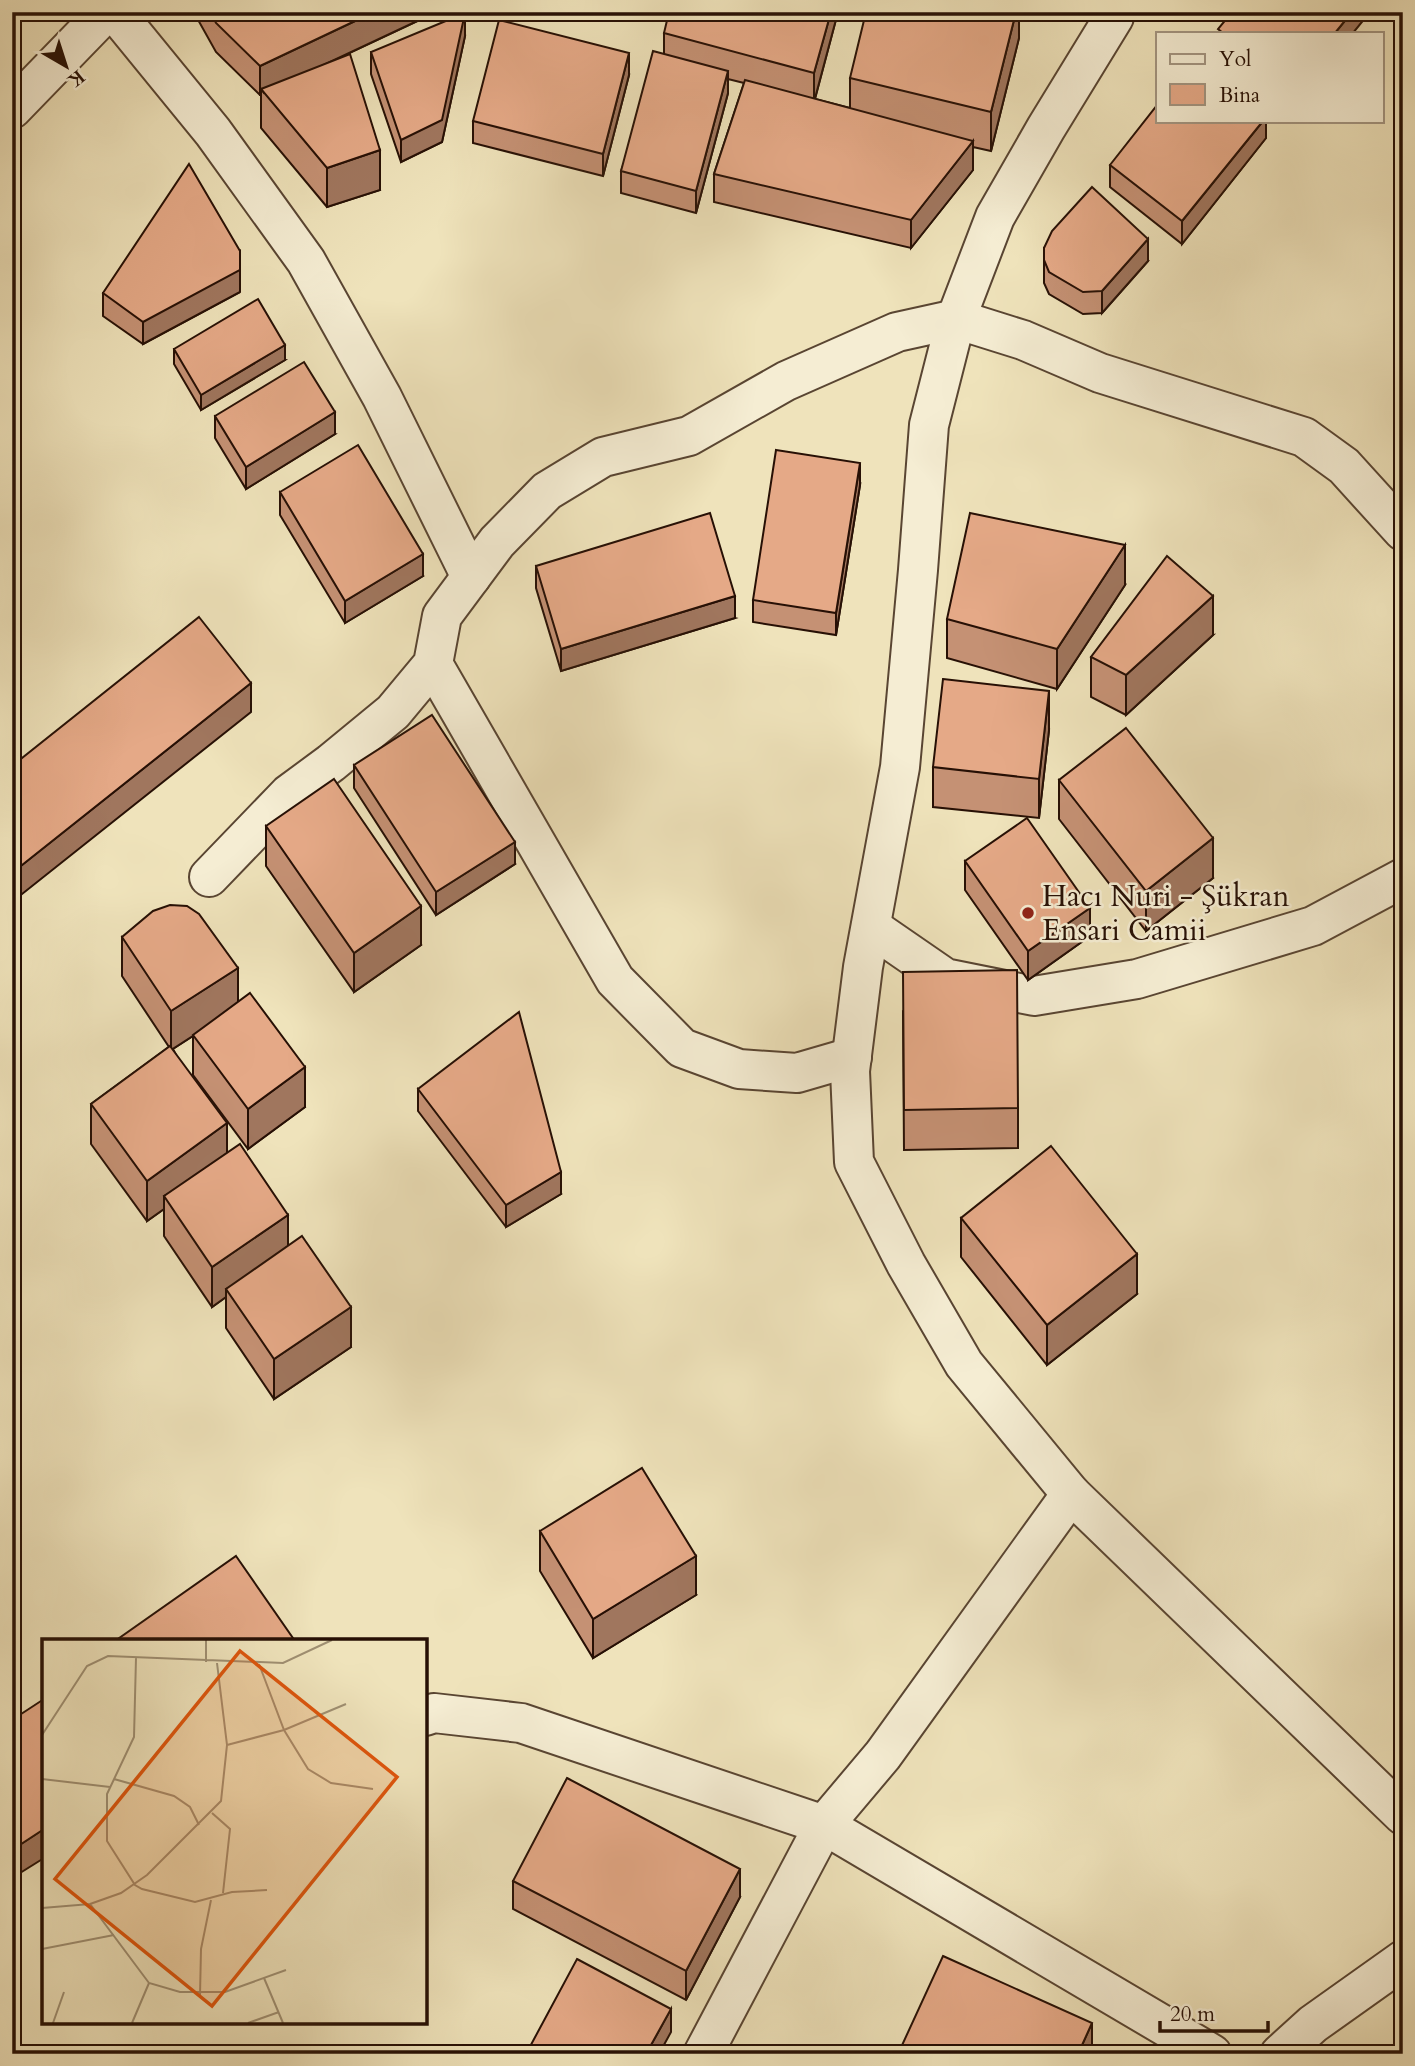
<svg xmlns="http://www.w3.org/2000/svg" width="1415" height="2066" viewBox="0 0 1415 2066" font-family="Cardo,serif">
<style>
.lines{fill:none;stroke-linecap:round;stroke-linejoin:round}
.minor-casing{stroke:#594532;stroke-width:42}
.minor{stroke:#f5edd3;stroke-width:38}
.wall{fill:#c59174;stroke:#271005;stroke-width:2}
.shaded-wall{fill:#a0765e;stroke:#271005;stroke-width:2}
.building{fill:#e5a987;stroke:#271005;stroke-width:2}
.poi-dot{fill:#8f2418;stroke:#f5edd3;stroke-width:2.5}
.labels{text-anchor:middle;stroke-width:5;stroke-linejoin:round;paint-order:stroke}
.poi-label{font-size:30px;fill:#271005;stroke:#f5edd3;text-anchor:start}
.inset-road{fill:none;stroke:#9f8f72;stroke-width:2}
.view{fill:#de550c;fill-opacity:0.15;stroke:#de550c;stroke-width:3.5}
.inset-edge{fill:none;stroke:#271005;stroke-width:3.5}
</style>
<rect width="100%" height="100%" fill="#efe3bb"/>
<filter id="stains"><feTurbulence type="fractalNoise" baseFrequency=".00286" numOctaves="4"/><feColorMatrix values="0 0 0 0 .2 0 0 0 0 .09 0 0 0 0 .02 0 0 0 .5 -.17"/></filter>
<radialGradient id="worn" r=".72"><stop offset=".6" stop-color="#630" stop-opacity="0"/><stop offset="1" stop-color="#630" stop-opacity=".3"/></radialGradient>
<g class="lines">
<!-- minor casing -->
<g class="minor-casing">
<g id="minor">
<path d="M115,12L213,132L306,261L382,397L471,577"/>
<path d="M1114,17L1046,128L995,217L956,319L929,425L918,570L900,767L863,967L850,1071L854,1162L906,1264L964,1364L1071,1494L1403,1815"/>
<path d="M12,109L106,12"/>
<path d="M433,664L615,980L682,1048L739,1069L797,1073L852,1057"/>
<path d="M209,877L289,794L331,763L393,712L433,664L442,616L497,542L547,491L603,457L689,436L786,381L897,332L956,319L1023,340L1100,373L1304,437L1344,466L1403,531"/>
<path d="M871,927L945,978L1034,996L1137,979L1313,926L1403,878"/>
<path d="M425,1716L434,1713L521,1723L824,1825L1212,2054"/>
<path d="M703,2054L824,1825L883,1755L1071,1494"/>
<path d="M1280,2054L1313,2024L1403,1960"/>
</g>
</g>
<!-- minor -->
<use href="#minor" class="minor"/>
</g>
<!-- wall -->
<g class="wall">
<path d="M197,12H430V15L328,63L380,190L327,207L261,128V95H260L216,52L197,18Z"/>
<path d="M838,12L815,99L850,108V78L1019,12V38L991,151L973,147V170L911,248L714,202V174L744,83L728,79V93L696,213L621,193V171L664,54V33Z"/>
<path d="M465,36L442,142L401,162L371,74V52Z"/>
<path d="M629,75L603,176L473,143V121Z"/>
<path d="M1266,121V138L1182,244L1110,187V165Z"/>
<path d="M1044,248L1148,261L1102,313L1083,314L1049,294L1044,283Z"/>
<path d="M240,292L143,344L103,316V293Z"/>
<path d="M174,349L285,360L201,410L174,364Z"/>
<path d="M215,416L335,434L246,489L215,438Z"/>
<path d="M860,485L836,635L753,622V600Z"/>
<path d="M280,492L423,576L345,623L280,515Z"/>
<path d="M536,566L735,618L561,671L536,588Z"/>
<path d="M1125,585L1057,689L947,658V619Z"/>
<path d="M1213,635L1126,715L1091,697V657Z"/>
<path d="M1049,730L1039,818L933,807V767Z"/>
<path d="M354,765L515,864L436,915L354,788Z"/>
<path d="M1059,780L1213,878L1146,931L1059,819Z"/>
<path d="M266,826L421,945L354,992L266,866Z"/>
<path d="M965,861L1090,936L1028,980L965,890Z"/>
<path d="M122,937L238,1002L305,1107L248,1149L193,1075V1036L173,1049L227,1153L288,1245L351,1347L274,1399L226,1328V1297L212,1307L164,1236V1209L147,1221L91,1144V1104L169,1047L122,976Z"/>
<path d="M903,1012L1018,1108V1148L904,1150Z"/>
<path d="M418,1089L561,1194L506,1227L418,1111Z"/>
<path d="M961,1218L1137,1294L1047,1365L961,1257Z"/>
<path d="M540,1531L696,1595L593,1658L540,1571Z"/>
<path d="M513,1881L740,1897L686,2000L513,1909Z"/>
</g>
<!-- shaded-wall -->
<g class="shaded-wall">
<path d="M374,12H430V15L264,93L261,89V95H260V66Z"/>
<path d="M831,12H838L814,102V73Z"/>
<path d="M1016,12H1019V38L991,151V112Z"/>
<path d="M1352,12H1370L1353,33H1335Z"/>
<path d="M465,13V36L442,142L401,162V140Z"/>
<path d="M629,53V75L603,176V154Z"/>
<path d="M728,71V93L696,213V191Z"/>
<path d="M1263,121H1266V138L1182,244V221Z"/>
<path d="M973,141V170L911,248V220Z"/>
<path d="M380,150V190L327,207V168Z"/>
<path d="M1148,239V261L1102,313V291Z"/>
<path d="M240,251V292L143,344V322Z"/>
<path d="M285,345V360L201,410V395Z"/>
<path d="M335,412V434L246,489V467Z"/>
<path d="M860,463V485L836,635V613Z"/>
<path d="M1125,545V585L1057,689V649Z"/>
<path d="M423,554V576L345,623V601Z"/>
<path d="M735,596V618L561,671V649Z"/>
<path d="M1213,596V635L1126,715V675Z"/>
<path d="M251,683V712L12,902V873Z"/>
<path d="M1049,691V730L1039,818V779Z"/>
<path d="M1213,838V878L1146,931V891Z"/>
<path d="M515,842V864L436,915V892Z"/>
<path d="M421,906V945L354,992V953Z"/>
<path d="M1090,908V936L1028,980V951Z"/>
<path d="M238,968V1007L171,1050V1011Z"/>
<path d="M305,1067V1107L248,1149V1109Z"/>
<path d="M227,1123V1162L164,1196V1209L147,1221V1181Z"/>
<path d="M561,1172V1194L506,1227V1205Z"/>
<path d="M288,1215V1255L226,1289V1297L212,1307V1267Z"/>
<path d="M1137,1254V1294L1047,1365V1325Z"/>
<path d="M351,1307V1347L274,1399V1359Z"/>
<path d="M696,1556V1595L593,1658V1619Z"/>
<path d="M44,1829V1858L12,1878V1850Z"/>
<path d="M740,1869V1897L686,2000V1971Z"/>
<path d="M671,2009V2032L659,2054H646Z"/>
<path d="M1092,2023V2051L1091,2054H1078Z"/>
</g>
<!-- building -->
<g class="building">
<path d="M210,12H374L260,66L216,23Z"/>
<path d="M669,12H831L814,73L664,33Z"/>
<path d="M866,12H1016L991,112L850,78Z"/>
<path d="M1232,12H1352L1335,33H1223L1218,29Z"/>
<path d="M465,13L442,120L401,140L371,52Z"/>
<path d="M499,20L629,53L603,154L473,121Z"/>
<path d="M653,51L728,71L696,191L621,171Z"/>
<path d="M350,54L380,150L327,168L261,89Z"/>
<path d="M745,80L973,141L911,220L714,174Z"/>
<path d="M1158,104V121H1263L1182,221L1110,165Z"/>
<path d="M189,164L240,251V270L143,322L103,293Z"/>
<path d="M1092,187L1148,239L1102,291L1083,292L1049,272L1044,260V248L1052,231Z"/>
<path d="M258,299L285,345L201,395L174,349Z"/>
<path d="M304,362L335,412L246,467L215,416Z"/>
<path d="M358,445L423,554L345,601L280,492Z"/>
<path d="M776,450L860,463L836,613L753,600Z"/>
<path d="M710,513L735,596L561,649L536,566Z"/>
<path d="M970,513L1125,545L1057,649L947,619Z"/>
<path d="M1167,556L1213,596L1126,675L1091,657Z"/>
<path d="M199,617L251,683L12,873V766Z"/>
<path d="M943,679L1049,691L1039,779L933,767Z"/>
<path d="M432,715L515,842L436,892L354,765Z"/>
<path d="M1126,728L1213,838L1146,891L1059,780Z"/>
<path d="M334,779L421,906L354,953L266,826Z"/>
<path d="M1027,818L1090,908L1028,951L965,861Z"/>
<path d="M170,905L187,906L199,914L238,968L171,1011L122,937L153,911Z"/>
<path d="M1017,970L1018,1108L904,1110L903,972Z"/>
<path d="M250,993L305,1067L248,1109L193,1035Z"/>
<path d="M519,1012L561,1172L506,1205L418,1089Z"/>
<path d="M170,1046L227,1123L147,1181L91,1104Z"/>
<path d="M240,1144L288,1215L212,1267L164,1196Z"/>
<path d="M1051,1146L1137,1254L1047,1325L961,1218Z"/>
<path d="M302,1236L351,1307L274,1359L226,1289Z"/>
<path d="M642,1468L696,1556L593,1619L540,1531Z"/>
<path d="M236,1556L295,1641H115Z"/>
<path d="M44,1699V1829L12,1850V1720Z"/>
<path d="M567,1778L740,1869L686,1971L513,1881Z"/>
<path d="M943,1956L1092,2023L1078,2054H898Z"/>
<path d="M577,1959L671,2009L646,2054H526Z"/>
</g>
<!-- markers -->
<circle class="poi-dot" cx="1028" cy="913" r="7"/>
<g class="labels">
<!-- poi labels -->
<g class="poi-label">
<text x="1042" y="906">Hacı Nuri - Şükran<tspan x="1042" dy="34">Ensari Camii</tspan></text>
</g>
</g>
<!-- overview -->
<g transform="translate(42 1639)">
<rect width="385" height="385" fill="#efe3bb"/>
<path class="inset-road" d="M164,1V23M94,19L92,98L65,155V202L93,246L100,250L153,263L190,253L225,251M217,25L242,91L266,130L289,144L331,150M0,96L45,27L66,17L241,24L290,1M185,106L242,91L304,65M0,140L68,148M72,140L132,157L148,168L157,186M170,174L188,190L181,254M48,265L79,254L105,236L179,162L185,106L175,24M0,269L48,265L107,344L138,353H183L244,331M0,310L72,296M222,339L241,384M158,356L159,310L169,261M11,384L22,353M90,384L107,344M206,384L237,373"/>
<path class="view" d="M198,12L355,138L170,367L13,240Z"/>
<rect width="385" height="385" class="inset-edge"/>
</g>
<!-- margin -->
<rect width="1415" height="2066" fill="none" stroke="#efe3bb" stroke-width="42"/>
<rect x="14" y="14" width="1387" height="2038" fill="none" stroke="#271005" stroke-width="3.5"/>
<rect x="21" y="21" width="1373" height="2024" fill="none" stroke="#271005" stroke-width="2"/>
<!-- legend -->
<rect x="1156" y="32" width="228" height="91" fill="#f5edd3" stroke="#a39581" stroke-width="2"/>
<rect x="1170" y="54" width="35" height="10" fill="#f5edd3" stroke="#a39581" stroke-width="2"/>
<text x="1219" y="66" font-size="21" fill="#271005">Yol</text>
<rect x="1170" y="84" width="35" height="21" fill="#e5a987" stroke="#a39581" stroke-width="2"/>
<text x="1219" y="102" font-size="21" fill="#271005">Bina</text>
<!-- north arrow -->
<g transform="translate(66 66) rotate(141)" stroke="#f5edd3" stroke-width="5" paint-order="stroke">
<path d="M0-5L12 26L0 18L-12 26Z" fill="#271005"/>
<text y="-10" font-size="19" font-weight="bold" text-anchor="middle" fill="#271005">K</text>
</g>
<!-- scale -->
<path d="M1160 2021v10h108v-10" fill="none" stroke="#271005" stroke-width="3.5"/>
<text x="1170" y="2021" font-size="21" fill="#271005" stroke="#f5edd3" stroke-width="5" paint-order="stroke">20 m</text>
<rect width="100%" height="100%" filter="url(#stains)"/>
<rect width="100%" height="100%" fill="url(#worn)"/>
</svg>
